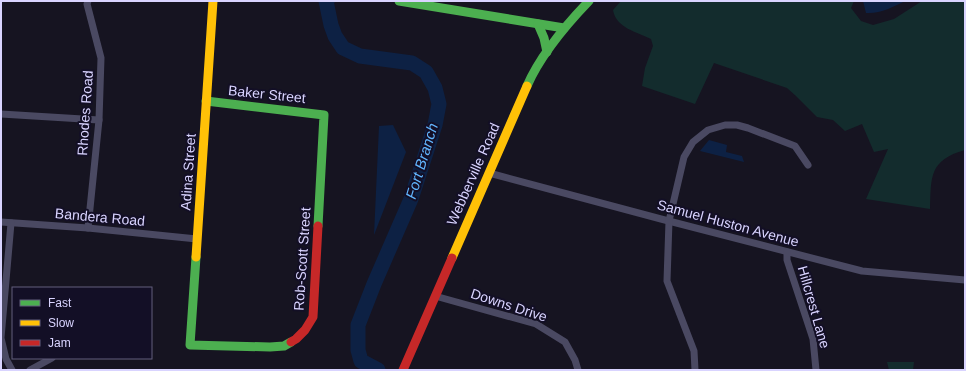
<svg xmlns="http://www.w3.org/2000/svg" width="966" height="371" viewBox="0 0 966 371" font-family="Arial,sans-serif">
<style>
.green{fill:#132c2d}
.water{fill:#0d2144}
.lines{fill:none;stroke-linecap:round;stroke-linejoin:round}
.stream{stroke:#0d2144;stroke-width:2.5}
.river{stroke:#0d2144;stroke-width:15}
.street{stroke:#4a4962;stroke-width:7}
.fast{stroke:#4caf50;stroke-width:9}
.slow{stroke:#ffc107;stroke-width:9}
.jam{stroke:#c62828;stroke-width:9}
.labels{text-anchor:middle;stroke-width:4;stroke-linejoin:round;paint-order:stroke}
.street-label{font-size:14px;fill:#d9d4ff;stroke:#130f26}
.water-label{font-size:15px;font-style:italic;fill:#62b6ff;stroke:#130f26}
</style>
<rect width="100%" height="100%" fill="#161421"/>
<!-- green -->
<g class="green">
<path d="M621,1H854L851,8L861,21L873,25L894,19L922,1H965V150C929,160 931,177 930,209L866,199L888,149L874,152L862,124L845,131L833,120L817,117L796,96L787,88L714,63L695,104L642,86L645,68L653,46L651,39C637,32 616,28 613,10Z"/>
<path d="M887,362H914L913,370H889Z"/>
</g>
<!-- water -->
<g class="water">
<path d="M863,1H905C893,7 880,14 866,13Z"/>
<path d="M393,125L406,152L374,235L379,126Z"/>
<path d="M709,140L727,145L726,152L742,156L744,162L700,151Z"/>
</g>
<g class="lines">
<!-- stream -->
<path class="stream" d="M328,10L334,1"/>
<!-- river -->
<path class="river" d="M326,1L331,25L335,36L343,48L360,56L412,63L426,72L435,88L439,104L435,125L411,199L374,284L358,325V350L361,361L378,370"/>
<!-- street -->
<g class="street">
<path d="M1,114L99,120"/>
<path d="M489,173L661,219L862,271L965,280"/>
<path d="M1,222L88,228L197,239"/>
<path d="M11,223L1,338L6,359L12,370"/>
<path d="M88,228L99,120L101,58L87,4L88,1"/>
<path d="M787,252V260L813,339L816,370"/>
<path d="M435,296L536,324L565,342L575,360L578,370"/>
<path d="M30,370L52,358"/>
<path d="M695,370L694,351L667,281L669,221L684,157L693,142L708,130L725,125H737L748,128L795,146L808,165"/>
</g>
<!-- fast -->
<g class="fast">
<path d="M399,1L564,28"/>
<path d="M538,24L544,38L547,52"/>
<path d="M527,86C541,54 565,26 589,1"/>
<path d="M206,101L324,115L318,226"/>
<path d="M196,257L190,345L270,347L284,346L291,342"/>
</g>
<!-- slow -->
<g class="slow">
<path d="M196,257L213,1"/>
<path d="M452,258L527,86"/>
</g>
<!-- jam -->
<g class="jam">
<path d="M291,342L296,339L305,330L313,317L318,226"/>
<path d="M403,370L452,258"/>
</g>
</g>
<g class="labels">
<!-- street labels -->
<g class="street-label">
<text transform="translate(267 94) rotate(6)" y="5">Baker Street</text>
<text transform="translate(85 113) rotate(-86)" y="5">Rhodes Road</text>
<text transform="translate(188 172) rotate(-86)" y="5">Adina Street</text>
<text transform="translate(473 174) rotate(-66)" y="5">Webberville Road</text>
<text transform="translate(100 217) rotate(5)" y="5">Bandera Road</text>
<text transform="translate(728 223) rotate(15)" y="5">Samuel Huston Avenue</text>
<text transform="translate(302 259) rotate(-86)" y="5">Rob-Scott Street</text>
<text transform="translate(509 305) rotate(18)" y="5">Downs Drive</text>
<text transform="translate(814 307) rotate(74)" y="5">Hillcrest Lane</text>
</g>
<!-- water labels -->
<g class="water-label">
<text transform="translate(422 161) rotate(-73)" y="5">Fort Branch</text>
</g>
</g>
<!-- border -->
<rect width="966" height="371" fill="none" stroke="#d9d4ff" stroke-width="4"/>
<!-- legend -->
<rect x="12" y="287" width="140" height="72" fill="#130f26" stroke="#625e7d"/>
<rect x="20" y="300" width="20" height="6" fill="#4caf50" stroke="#625e7d"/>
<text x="48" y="307" font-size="12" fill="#d9d4ff">Fast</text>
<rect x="20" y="320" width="20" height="6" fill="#ffc107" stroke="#625e7d"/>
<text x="48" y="327" font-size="12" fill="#d9d4ff">Slow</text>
<rect x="20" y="340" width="20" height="6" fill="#c62828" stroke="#625e7d"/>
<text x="48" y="347" font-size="12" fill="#d9d4ff">Jam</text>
</svg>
